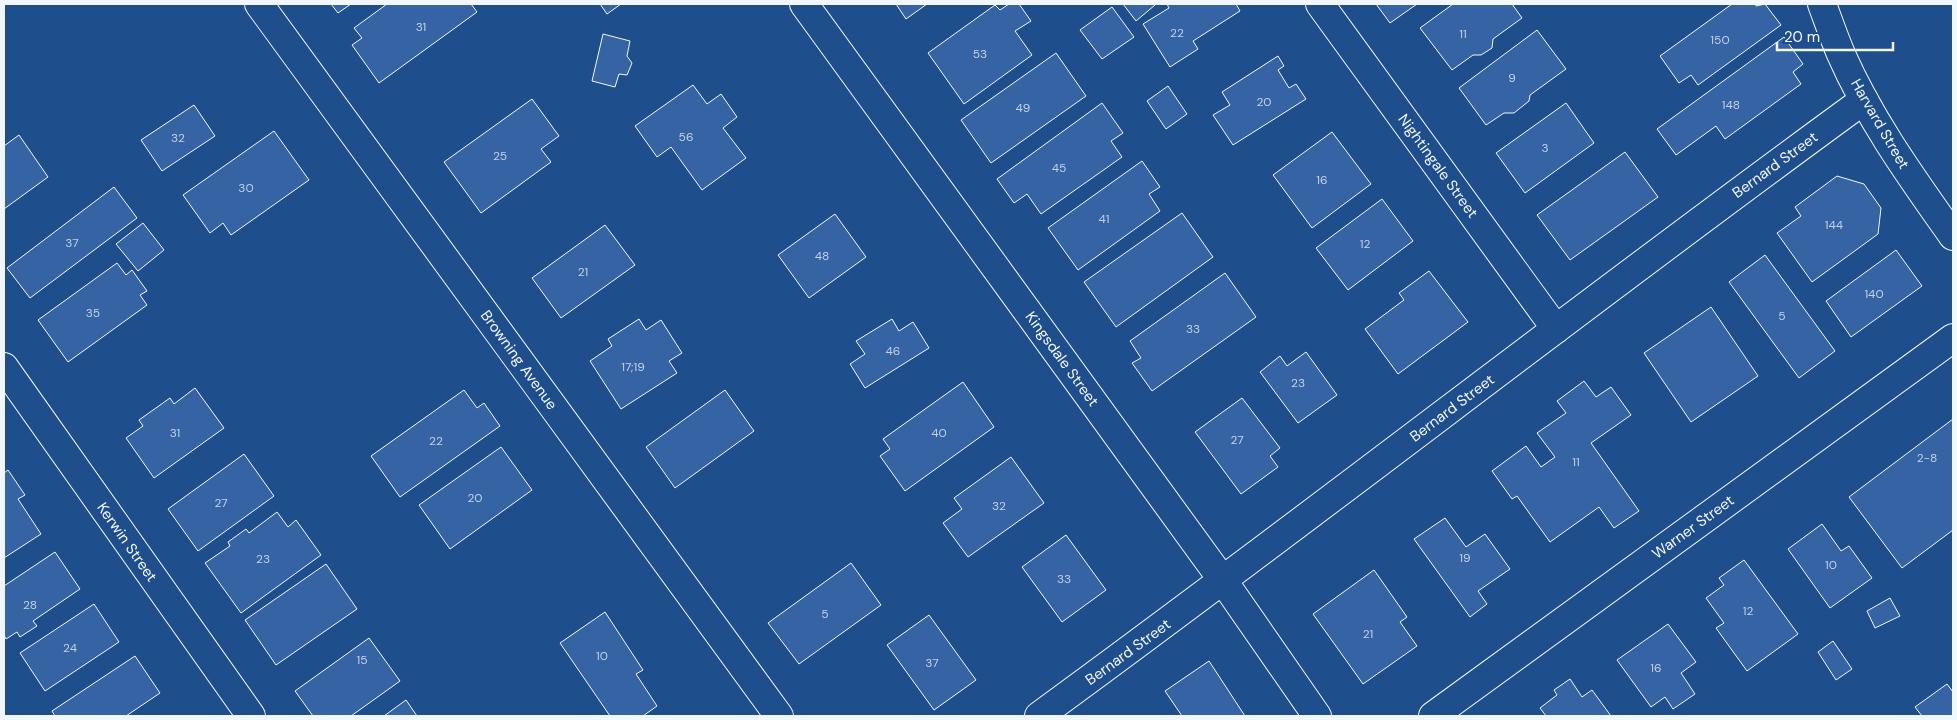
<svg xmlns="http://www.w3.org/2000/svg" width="1957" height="720" viewBox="0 0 1957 720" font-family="'DM Sans',sans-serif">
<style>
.building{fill:#3563a3;stroke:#f2f6ff}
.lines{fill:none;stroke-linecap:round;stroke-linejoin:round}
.minor-casing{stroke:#f2f6ff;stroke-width:30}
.major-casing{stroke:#f2f6ff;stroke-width:30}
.minor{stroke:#1f4e8c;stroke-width:28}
.major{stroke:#1f4e8c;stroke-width:28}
.labels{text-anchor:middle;stroke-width:4;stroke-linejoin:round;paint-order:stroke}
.number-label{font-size:12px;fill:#c3d1e8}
.street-label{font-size:15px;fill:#f2f6ff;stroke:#1f4e8c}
</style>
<rect width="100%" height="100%" fill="#1f4e8c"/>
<!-- building -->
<g class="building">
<path d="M331,4H351L338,13Z"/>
<path d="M387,4H471L477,12L379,83L352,45L362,38L354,28Z"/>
<path d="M600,4H621L607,14Z"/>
<path d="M896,4H927L906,19Z"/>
<path d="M1009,4H1019L1031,21L1015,31L1032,55L964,104L928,53L995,5L1000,10Z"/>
<path d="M1123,4H1154L1155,5L1136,21Z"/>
<path d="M1167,4H1236L1240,11L1193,41L1198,49L1170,67L1143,24L1169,8Z"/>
<path d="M1376,4H1417L1390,23Z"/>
<path d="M1453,4H1512L1522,18L1493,39L1492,48L1481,55H1473L1452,70L1420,28Z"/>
<path d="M1732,4H1755L1756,6L1765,4L1781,25L1698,85L1691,75L1679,83L1660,56Z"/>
<path d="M1112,7L1134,37L1102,59L1080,30Z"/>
<path d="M1537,30L1566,69L1530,95L1529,101L1514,113H1504L1486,125L1459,88Z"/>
<path d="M603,34L630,41L627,56L632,63L627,75L619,74L615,87L592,81Z"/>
<path d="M1784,37L1803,64L1793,72L1801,84L1725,139L1716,126L1676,155L1657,129Z"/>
<path d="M1056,53L1086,96L991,163L961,120Z"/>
<path d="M1278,56L1284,66L1278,70L1289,88L1296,84L1306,99L1233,145L1213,115L1230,105L1222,92Z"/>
<path d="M693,85L707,104L721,94L737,117L723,128L746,158L702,190L671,147L657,157L635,126Z"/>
<path d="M1168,86L1187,114L1166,129L1147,101Z"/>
<path d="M532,99L559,136L541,149L551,162L481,213L444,162Z"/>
<path d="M1102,103L1123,133L1111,141L1122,157L1041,214L1027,194L1014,203L997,179Z"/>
<path d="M1566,103L1594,143L1525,193L1496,153Z"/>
<path d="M194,105L215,136L162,171L141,140Z"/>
<path d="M274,131L309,180L231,235L223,223L210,233L183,195Z"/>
<path d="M1332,132L1371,184L1312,228L1273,175Z"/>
<path d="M19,135L48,177L4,209V146Z"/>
<path d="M1625,152L1658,197L1570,260L1537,215Z"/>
<path d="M1142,161L1160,187L1149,194L1160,211L1078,270L1048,228Z"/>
<path d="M1837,176L1864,184L1881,208L1878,234L1812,282L1777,233L1801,216L1795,207Z"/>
<path d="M114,187L137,218L30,298L7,268Z"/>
<path d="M1382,199L1413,241L1348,290L1316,248Z"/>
<path d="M1182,213L1213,257L1116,327L1084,282Z"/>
<path d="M835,214L866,257L809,298L778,255Z"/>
<path d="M143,223L164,250L138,271L116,244Z"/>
<path d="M605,225L635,265L561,318L532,278Z"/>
<path d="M1896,250L1922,286L1851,337L1826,301Z"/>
<path d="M1765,255L1835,351L1799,378L1729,282Z"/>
<path d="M117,263L126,275L132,270L147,291L140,295L147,305L68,362L38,320Z"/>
<path d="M1429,271L1468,322L1398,374L1365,329L1404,300L1399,293Z"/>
<path d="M1225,273L1256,317L1152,391L1132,363L1141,358L1130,341Z"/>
<path d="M1711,307L1758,376L1691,422L1644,353Z"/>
<path d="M639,319L646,330L661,320L682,353L669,361L677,373L621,409L590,361L612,346L608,339Z"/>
<path d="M892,319L899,331L913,322L929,348L865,388L850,364L865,354L856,341Z"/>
<path d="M1306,352L1337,395L1298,423L1260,372L1280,356L1287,366Z"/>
<path d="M1584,381L1596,397L1611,387L1631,415L1591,443L1639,511L1614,528L1599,507L1550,542L1517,496L1512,499L1492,471L1526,446L1541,467L1555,457L1537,433L1566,413L1557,401Z"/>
<path d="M963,382L994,427L905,491L880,456L890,449L883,439Z"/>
<path d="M195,388L224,428L154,478L126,438L143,426L139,420L170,398L174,404Z"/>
<path d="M464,390L477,408L484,403L500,426L400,497L371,456Z"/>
<path d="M725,390L754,431L675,488L646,447Z"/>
<path d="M1242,398L1280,448L1270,456L1278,467L1241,494L1195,432Z"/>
<path d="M1953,419V530L1902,568L1849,497Z"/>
<path d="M501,447L532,490L450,549L419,505Z"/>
<path d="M244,454L274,496L198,551L168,509Z"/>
<path d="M1011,457L1044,503L968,557L943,523L962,509L954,498Z"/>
<path d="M8,470L25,495L18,499L41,534L4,558V473Z"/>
<path d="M277,512L288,527L296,520L321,555L241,613L205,563L230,546L228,542L246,529L249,533Z"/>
<path d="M1445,518L1466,547L1485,534L1510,569L1478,591L1487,604L1470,617L1414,539Z"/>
<path d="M1822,524L1841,551L1849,546L1872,578L1830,608L1788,549Z"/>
<path d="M1066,535L1106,590L1062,622L1022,567Z"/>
<path d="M55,552L80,589L33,621L37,626L20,637L17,632L6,639L4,635V586Z"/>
<path d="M1744,560L1798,634L1747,671L1716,628L1724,623L1706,598L1724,585L1719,578Z"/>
<path d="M851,563L881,605L799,664L768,623Z"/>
<path d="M326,564L357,609L276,665L245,620Z"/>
<path d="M1374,570L1407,617L1400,622L1417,646L1363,684L1313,614Z"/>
<path d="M1890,598L1900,616L1875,628L1867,611Z"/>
<path d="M94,604L119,642L45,691L20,653Z"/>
<path d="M605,612L643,670L636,674L657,706L643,716H610L560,643Z"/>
<path d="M929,615L976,680L934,710L887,645Z"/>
<path d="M1668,624L1696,662L1681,673L1695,694L1673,709L1665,697L1651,707L1617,660Z"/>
<path d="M369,638L400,681L351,716H313L295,691Z"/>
<path d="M1833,641L1852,669L1836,680L1818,652Z"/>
<path d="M135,656L160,693L126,716H55L52,711Z"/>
<path d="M1209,661L1245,716H1182L1165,691Z"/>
<path d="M1570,679L1582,697L1592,690L1611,716H1546L1540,708L1557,695L1554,690Z"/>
<path d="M1947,684L1953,692V716H1922L1915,707Z"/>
<path d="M406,700L417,716H384Z"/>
</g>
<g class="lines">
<!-- minor casing -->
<g class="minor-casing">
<g id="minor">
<path d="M259,4L779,716"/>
<path d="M804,4L1224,582L1317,716"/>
<path d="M1320,4L1556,329"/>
<path d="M4,367L251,716"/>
<path d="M1039,716C1316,514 1586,302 1864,100"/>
<path d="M1433,716L1953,338"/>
</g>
</g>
<!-- major casing -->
<g class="major-casing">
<path id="major" d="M1822,4C1828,20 1834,38 1841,54C1870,120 1912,178 1953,236"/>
</g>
<!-- minor -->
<use href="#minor" class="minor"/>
<!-- major -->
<use href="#major" class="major"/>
</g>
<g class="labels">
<!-- number labels -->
<g class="number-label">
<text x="421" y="31">31</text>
<text x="1177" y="37">22</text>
<text x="1463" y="38">11</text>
<text x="1720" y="44">150</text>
<text x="980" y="58">53</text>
<text x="1512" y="82">9</text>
<text x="1264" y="106">20</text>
<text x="1731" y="109">148</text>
<text x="1023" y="112">49</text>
<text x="686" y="141">56</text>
<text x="178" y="142">32</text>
<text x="1545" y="152">3</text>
<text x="500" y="160">25</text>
<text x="1059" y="172">45</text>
<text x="1322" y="184">16</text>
<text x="246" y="192">30</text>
<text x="1104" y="223">41</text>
<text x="1834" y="229">144</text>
<text x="72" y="247">37</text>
<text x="1365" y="248">12</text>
<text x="822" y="260">48</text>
<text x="583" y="276">21</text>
<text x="1874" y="298">140</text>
<text x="93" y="317">35</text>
<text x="1782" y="320">5</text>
<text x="1193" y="333">33</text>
<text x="893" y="355">46</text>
<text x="633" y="371">17;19</text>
<text x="1298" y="387">23</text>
<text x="175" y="437">31</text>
<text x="939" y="437">40</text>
<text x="1237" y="444">27</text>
<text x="436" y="445">22</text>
<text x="1927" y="462">2-8</text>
<text x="1576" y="466">11</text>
<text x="475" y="502">20</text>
<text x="221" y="507">27</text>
<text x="999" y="510">32</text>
<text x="1465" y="562">19</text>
<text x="263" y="563">23</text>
<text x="1831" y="569">10</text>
<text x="1064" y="583">33</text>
<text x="30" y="609">28</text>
<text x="1748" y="615">12</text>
<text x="825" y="618">5</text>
<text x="1368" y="638">21</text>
<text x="70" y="652">24</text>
<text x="602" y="660">10</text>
<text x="362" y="664">15</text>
<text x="932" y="667">37</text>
<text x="1656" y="672">16</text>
</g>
<!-- street labels -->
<g class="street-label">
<text transform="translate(1880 124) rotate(60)" y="5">Harvard Street</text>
<text transform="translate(1775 165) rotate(-36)" y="5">Bernard Street</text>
<text transform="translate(1438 166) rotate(54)" y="5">Nightingale Street</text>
<text transform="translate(1062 359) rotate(54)" y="5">Kingsdale Street</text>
<text transform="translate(519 360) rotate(54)" y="5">Browning Avenue</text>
<text transform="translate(1452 408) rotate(-37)" y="5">Bernard Street</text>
<text transform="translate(1693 527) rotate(-36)" y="5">Warner Street</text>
<text transform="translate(127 542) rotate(55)" y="5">Kerwin Street</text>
<text transform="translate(1128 652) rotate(-36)" y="5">Bernard Street</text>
</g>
</g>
<!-- border -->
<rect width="1957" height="720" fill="none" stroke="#f2f6ff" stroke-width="10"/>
<!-- scale -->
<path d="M1777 42v8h116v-8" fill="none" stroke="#f2f6ff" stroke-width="2.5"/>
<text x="1784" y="42" font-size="15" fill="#f2f6ff" stroke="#1f4e8c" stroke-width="4" paint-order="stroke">20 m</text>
</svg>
